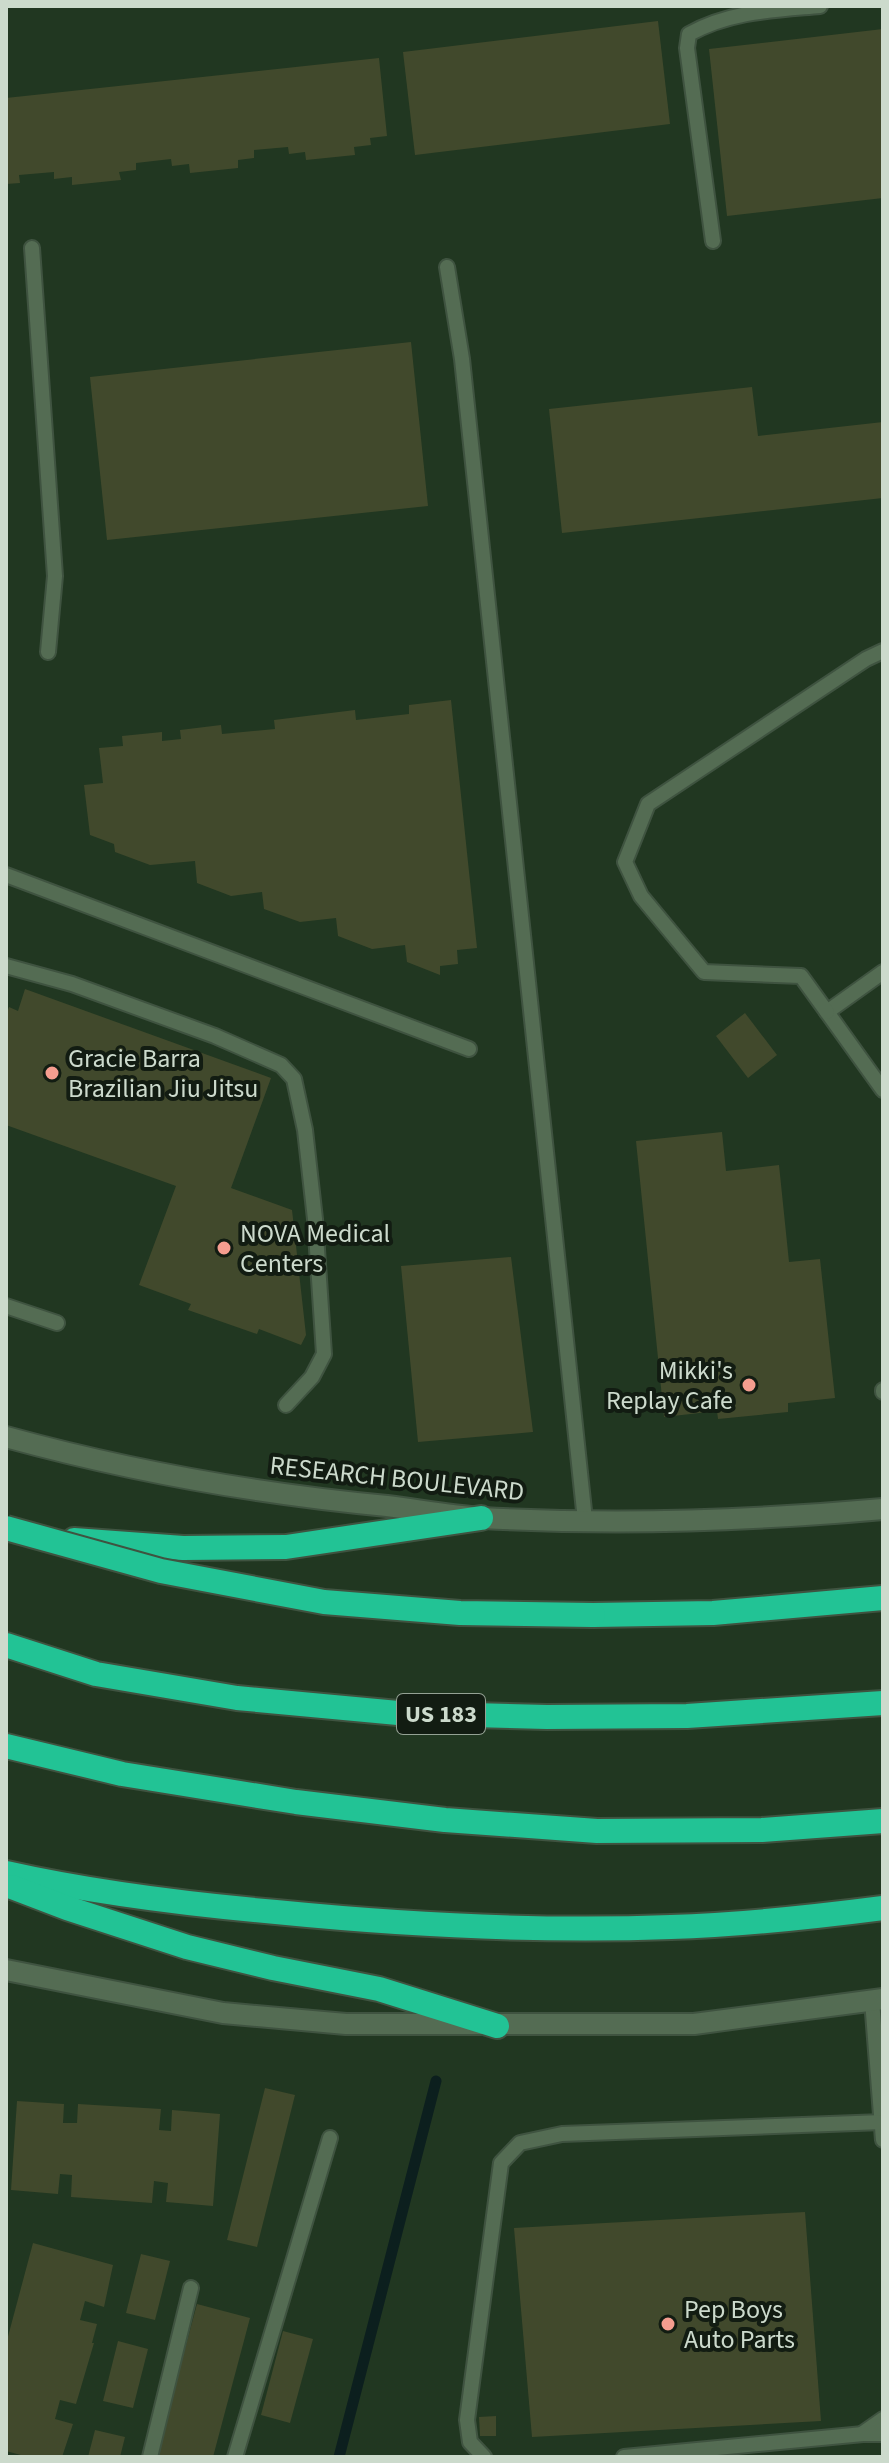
<svg xmlns="http://www.w3.org/2000/svg" width="889" height="2463" viewBox="0 0 889 2463" font-family="'Source Sans 3',sans-serif">
<style>
.lines{fill:none;stroke-linecap:round;stroke-linejoin:round}
.stream{stroke:#0c1f1e;stroke-width:11}
.building{fill:#41492c}
.service-casing{stroke:#3f5340;stroke-width:18}
.secondary-casing{stroke:#3f5340;stroke-width:24}
.motorway-casing{stroke:#3f5340;stroke-width:28}
.service{stroke:#546c53;stroke-width:14}
.secondary{stroke:#546c53;stroke-width:20}
.motorway{stroke:#22c395;stroke-width:24}
.motorway-bridge-casing{stroke:#3f5340;stroke-width:28;stroke-linecap:butt}
.motorway-bridge{stroke:#22c395;stroke-width:24}
.poi-dot{fill:#f59d8f;stroke:#121c12;stroke-width:3}
.labels{text-anchor:middle;stroke-width:8;stroke-linejoin:round;paint-order:stroke}
.shield{fill:#121c12;stroke:#94a194;stroke-width:2}
.shield-label{font-size:24px;font-weight:bold;fill:#ccdacc}
.poi-label{font-size:26px;fill:#ccdacc;stroke:#121c12;text-anchor:start}
.street-label{font-size:26px;fill:#ccdacc;stroke:#121c12}
</style>
<rect width="100%" height="100%" fill="#213721"/>
<g class="lines">
<!-- stream -->
<path class="stream" d="M339,2457L436,2081"/>
</g>
<!-- building -->
<g class="building">
<path d="M658,21L670,124L415,155L403,52Z"/>
<path d="M883,29V198L727,216L709,49Z"/>
<path d="M379,58L387,136L370,138L371,145L354,147L355,155L306,160L305,152L289,154L288,147L254,150V158L238,160V168L190,173L189,164L172,166L171,159L136,163V170L119,172L121,180L72,185V177L54,179V172L19,175L20,183L6,184V98Z"/>
<path d="M411,342L428,506L107,540L90,377Z"/>
<path d="M752,387L758,436L883,422V498L562,533L549,409Z"/>
<path d="M451,700L477,948L457,950L458,964L440,966V975L407,962L405,945L372,949L338,936L336,918L300,922L264,909L262,892L231,896L197,883L195,861L150,865L115,852L114,844L90,835L84,785L103,783L99,748L123,746L122,736L162,732V741L181,739L180,730L221,725L222,734L275,729L274,720L355,710L356,720L409,714V705Z"/>
<path d="M25,989L271,1078L231,1188L292,1210L306,1335L301,1345L259,1329L257,1334L188,1310L191,1304L139,1285L176,1186L6,1125V1015L9,1007L18,1011Z"/>
<path d="M745,1013L777,1055L748,1078L716,1036Z"/>
<path d="M722,1132L726,1171L779,1165L789,1262L820,1259L835,1398L788,1403V1412L718,1419L717,1411L664,1417L636,1141Z"/>
<path d="M511,1257L533,1432L418,1442L401,1266Z"/>
<path d="M265,2088L295,2095L257,2247L227,2240Z"/>
<path d="M17,2101L64,2104L63,2123H77L78,2104L161,2109L159,2130L171,2131L172,2110L220,2114L213,2206L166,2202L168,2183L154,2181L152,2203L71,2197L72,2175L60,2174L58,2194L11,2190Z"/>
<path d="M805,2212L821,2421L532,2437L514,2228Z"/>
<path d="M33,2243L113,2265L104,2307L85,2301L80,2320L97,2324L92,2343H94L76,2404L60,2400L55,2419L73,2424L62,2457H28L6,2451V2344Z"/>
<path d="M141,2254L170,2261L155,2320L126,2313Z"/>
<path d="M197,2304L250,2318L213,2457H156Z"/>
<path d="M283,2331L313,2339L290,2423L261,2415Z"/>
<path d="M118,2341L148,2349L133,2408L103,2401Z"/>
<path d="M496,2416V2436H480L479,2417Z"/>
<path d="M95,2430L125,2437L120,2457H88Z"/>
</g>
<g class="lines">
<!-- service casing -->
<g class="service-casing">
<g id="service">
<path d="M713,241L687,48L689,34C730,11 775,10 820,6"/>
<path d="M32,248L55,576L48,652"/>
<path d="M447,267L462,359L585,1520"/>
<path d="M6,875L469,1049"/>
<path d="M6,966L72,984L215,1036L281,1065L294,1079L305,1130L315,1219L324,1354L312,1377L286,1405"/>
<path d="M883,972L827,1012L883,1090"/>
<path d="M827,1012L801,976L704,972L641,896L625,862L648,804L866,659L883,651"/>
<path d="M6,1306L57,1323"/>
<path d="M883,1390V1392"/>
<path d="M872,2000L883,2140"/>
<path d="M863,2433L883,2419"/>
<path d="M150,2457L191,2288"/>
<path d="M235,2457L330,2138"/>
<path d="M484,2457L470,2442L467,2420L501,2163L520,2143L562,2134L883,2122"/>
<path d="M624,2457L863,2434H883"/>
</g>
</g>
<!-- secondary casing -->
<g class="secondary-casing">
<g id="secondary">
<path d="M6,1437C130,1471 259,1494 387,1506C419,1510 451,1516 483,1518C617,1525 750,1521 883,1509"/>
<path d="M6,1970L223,2013L346,2024H694L883,1999"/>
</g>
</g>
<!-- motorway casing -->
<g class="motorway-casing">
<g id="motorway">
<path d="M74,1540L183,1548L286,1547L481,1518"/>
<path d="M593,1615L713,1613L883,1598"/>
<path d="M6,1645L96,1674L237,1698L398,1713L547,1717L687,1716L883,1703"/>
<path d="M6,1746L122,1774L296,1802L445,1820L597,1831L762,1830L883,1821"/>
<path d="M6,1873C95,1893 186,1904 276,1912C407,1925 540,1932 671,1927C742,1925 813,1917 883,1908"/>
<path d="M12,1887L67,1908L187,1947L273,1968L379,1989L497,2026"/>
</g>
</g>
<!-- service -->
<use href="#service" class="service"/>
<!-- secondary -->
<use href="#secondary" class="secondary"/>
<!-- motorway -->
<use href="#motorway" class="motorway"/>
<!-- motorway-bridge casing -->
<g class="motorway-bridge-casing">
<path id="motorway-bridge" d="M6,1528L161,1571L324,1602L460,1613L593,1615"/>
</g>
<!-- motorway-bridge -->
<use href="#motorway-bridge" class="motorway-bridge"/>
</g>
<!-- markers -->
<g class="poi-dot">
<circle cx="52" cy="1073" r="8"/>
<circle cx="224" cy="1248" r="8"/>
<circle cx="749" cy="1385" r="8"/>
<circle cx="668" cy="2324" r="8"/>
</g>
<g class="labels">
<!-- shield labels -->
<rect class="shield" x="397" y="1694" width="88" height="40" rx="6"/>
<g class="shield-label">
<text x="441" y="1722">US 183</text>
</g>
<!-- poi labels -->
<g class="poi-label">
<text x="68" y="1067">Gracie Barra<tspan x="68" dy="30">Brazilian Jiu Jitsu</tspan></text>
<text x="240" y="1242">NOVA Medical<tspan x="240" dy="30">Centers</tspan></text>
<text x="733" y="1379" text-anchor="end">Mikki's<tspan x="733" dy="30">Replay Cafe</tspan></text>
<text x="684" y="2318">Pep Boys<tspan x="684" dy="30">Auto Parts</tspan></text>
</g>
<!-- street labels -->
<g class="street-label">
<text transform="translate(397 1478) rotate(6)" y="9">RESEARCH BOULEVARD</text>
</g>
</g>
<!-- border -->
<rect width="889" height="2463" fill="none" stroke="#ccdacc" stroke-width="16"/>
</svg>
